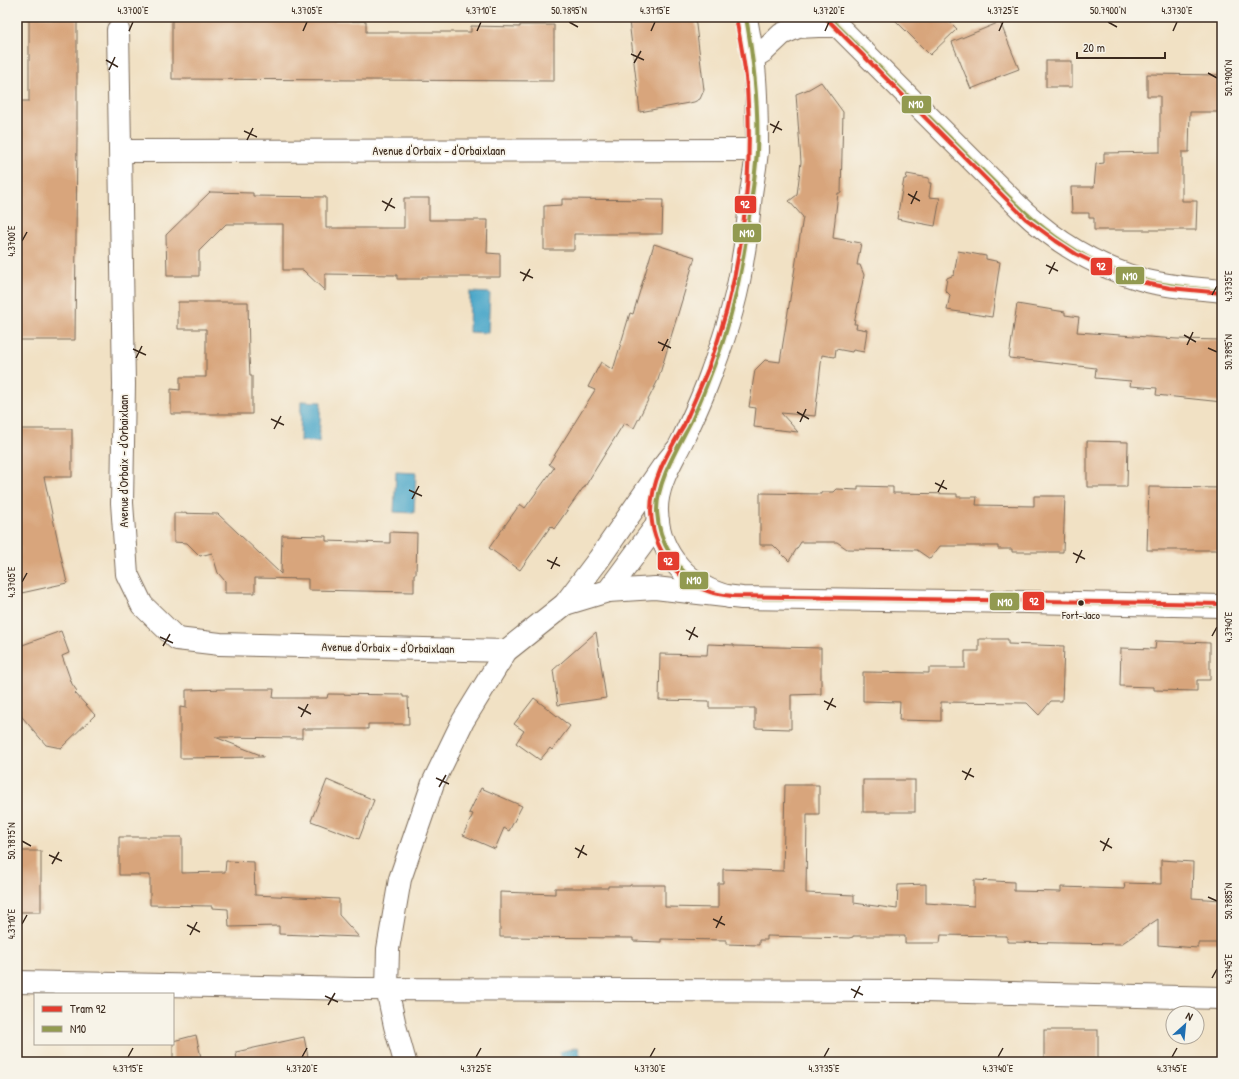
<svg xmlns="http://www.w3.org/2000/svg" width="1239" height="1079" viewBox="0 0 1239 1079" font-family="'Patrick Hand',sans-serif">
<style>
.water{fill:#4ba7c9;stroke:#436874}
.building{fill:#d8a57c}
.lines{fill:none;stroke-linecap:round;stroke-linejoin:round}
.street-casing{stroke:#7b6a58;stroke-width:24}
.street{stroke:#fff;stroke-width:22}
.tram{stroke:#3b2a1e;stroke-width:1}
.bus-1-casing{stroke:#f7f3e8;stroke-width:7}
.bus-1{stroke:#929a50;stroke-width:4}
.tram-1-casing{stroke:#f7f3e8;stroke-width:7}
.tram-1{stroke:#e43c2e;stroke-width:4}
.ticks{fill:none;stroke:#3b2a1e;stroke-width:1.5}
.bus-dot{fill:#3b2a1e;stroke:#f7f3e8;stroke-width:1.5}
.labels{text-anchor:middle;stroke-width:3.5;stroke-linejoin:round;paint-order:stroke}
.bus-label{font-size:11px;fill:#3b2a1e;stroke:#f7f3e8}
.street-label{font-size:12px;fill:#3b2a1e;stroke:#f7f3e8}
.line-badge{stroke:#f7f3e8;stroke-width:1.5}
.badge-label{font-size:11px;text-anchor:middle;font-weight:bold;fill:#fff}
.neatline{fill:none;stroke:#3b2a1e;stroke-width:1.5}
.ticks-label{font-size:10px;text-anchor:middle;fill:#3b2a1e}
</style>
<rect width="100%" height="100%" fill="#f7f3e8"/>
<filter id="ink" filterUnits="userSpaceOnUse"><feTurbulence type="fractalNoise" baseFrequency=".025" numOctaves="2"/><feDisplacementMap in="SourceGraphic" scale="8" xChannelSelector="R" yChannelSelector="G"/><feConvolveMatrix kernelMatrix="1 2 1 2 8 2 1 2 1" color-interpolation-filters="sRGB"/></filter>
<filter id="wash" filterUnits="userSpaceOnUse"><feTurbulence type="fractalNoise" baseFrequency=".012" numOctaves="4" result="noise"/><feDisplacementMap in="SourceGraphic" scale="16" xChannelSelector="R" yChannelSelector="G"/><feGaussianBlur stdDeviation="0.9" result="paint"/><feColorMatrix in="noise" values="0 0 0 0 0 0 0 0 0 0 0 0 0 0 0 0 0 1.4 0 .05"/><feComposite in="paint" operator="in"/></filter>
<g filter="url(#wash)">
<rect width="100%" height="100%" fill="#f1e1c4"/>
<!-- water -->
<g class="water">
<path d="M470,292L490,293L488,333L469,332Z"/>
<path d="M301,401L321,402L319,442L300,441Z"/>
<path d="M396,472L416,473L414,513L394,512Z"/>
<path d="M578,1047L582,1062H562L559,1052Z"/>
</g>
<g id="blocks">
<!-- building -->
<g class="building">
<path d="M29,17H77V139L75,340H17V101H29Z"/>
<path d="M172,17H335V21H366V32H471V26L520,27V25H554V81L172,79Z"/>
<path d="M656,17H695L704,90L700,99L694,102L640,112L629,21Z"/>
<path d="M892,17H945L957,29L930,55Z"/>
<path d="M1000,22L1019,69L995,78L996,79L971,89L952,42Z"/>
<rect x="1046" y="61" width="26" height="26"/>
<path d="M1147,74L1222,75V112H1190L1189,152H1182V201H1197L1196,230H1094V218H1089V213H1072L1071,187H1094L1096,164L1104,163V153L1160,152V96H1147Z"/>
<path d="M821,82L843,112L841,193H838L833,238L861,243L857,265H860L864,275L854,324H857L856,328L867,330L864,352L853,350L852,352L836,349L835,357L822,355L815,416L781,413L798,432L754,427L756,408L749,407L755,370L765,360L780,362L803,217L789,201L797,195L801,162L796,94L809,89Z"/>
<path d="M907,174L929,178V183H931L929,197L940,198L935,226L897,219L904,179H906Z"/>
<path d="M210,192L253,193V196L326,197V228H404V198H429V220H488L487,253L500,254V277H422V279H397V275L325,274V291L303,270H283V224H226L199,251V276H167L166,235Z"/>
<path d="M562,199L663,200L662,234H574V250H544V206L562,205Z"/>
<path d="M654,244L695,257L658,380L634,428L624,423L584,488H583L554,529L551,526L520,570L489,548L520,504L525,508L554,468L549,464L595,390L588,387L601,362L613,370L630,313L633,314Z"/>
<path d="M958,251L986,256V259L1000,262L992,317L947,310L950,295L945,290L947,278L954,275Z"/>
<path d="M178,302H248L249,356L250,376H252V414H171V389L180,390V377H206V329H178Z"/>
<path d="M1017,304L1065,312V315L1079,317L1077,332L1177,339L1222,340V402L1156,395L1157,388L1130,386L1131,381L1095,378L1096,368L1009,358Z"/>
<path d="M17,429H72V477H44L67,583L17,594Z"/>
<path d="M1087,441L1128,442L1127,487H1087Z"/>
<path d="M858,486L893,487V493L957,494V497H977L976,505L1034,506V496H1065L1063,552H1012V549H998V546H940L930,559L917,550L847,549L837,542H801L789,561L773,545H760V493L821,494V492H833L836,489L858,490Z"/>
<path d="M1149,487L1222,488V550H1147Z"/>
<path d="M174,513L218,514L281,574L282,535L326,536V541L390,543V532L417,533L416,574H414V592L308,590V579L255,578V593H225V581L218,573L212,553L200,556L187,543L174,542Z"/>
<path d="M61,631L69,653L62,656L72,684L77,691L75,693L95,715L61,748L46,745L17,711L21,708L17,703V647Z"/>
<path d="M596,632L606,698L558,705L553,670Z"/>
<path d="M979,639H1008V644L1064,646L1062,701H1051L1039,715L1027,703L941,702V721L899,720L900,702L863,701V672L929,673V668H965V651H979Z"/>
<path d="M1156,641L1210,643V680H1197V691L1154,690V687L1120,686L1121,648L1155,649Z"/>
<path d="M708,644L734,645V646L821,648V694L791,695V729L755,728V708H709V701L659,700L660,654L707,655Z"/>
<path d="M228,689H274L273,698H327L328,694L403,695V697H408L409,724H368V729H302V738L215,737L263,756V757L180,758V707L186,708V690Z"/>
<path d="M534,698L570,726L552,750L550,748L540,760L516,743L524,731L514,724Z"/>
<path d="M327,780L374,800L359,839L311,821Z"/>
<rect x="863" y="780" width="52" height="32"/>
<path d="M785,785H819V814H807L806,893L854,895V903L897,909L898,885L926,884V903L974,906V880L1014,882V891L1061,892V887L1125,889L1124,883L1161,884V860L1193,862L1192,898L1222,900V943H1198V948L1158,945V919L1121,944L1007,942V936L941,935L940,943H905V936H853V937L849,938L767,936V940H759V945L726,944V940L661,939V942L633,941V938L500,937V892L555,894V888H608V886H630V885H665V907L718,908V883H723V869L783,871Z"/>
<path d="M481,788L522,806L509,831L504,828L495,849L463,835L473,814L469,813Z"/>
<path d="M119,837H182V873L225,872L226,861L254,862L255,895L339,899V915L359,937L279,934V926L229,927L228,909L212,908V906L150,905V875H119Z"/>
<rect x="17" y="851" width="24" height="61"/>
<rect x="1044" y="1030" width="54" height="32"/>
<path d="M196,1035L202,1062H173V1041Z"/>
<path d="M304,1037L309,1062H237L236,1052Z"/>
</g>
</g>
</g>
<g filter="url(#ink)">
<use href="#blocks" fill-opacity="0" stroke="#7b6a58" stroke-width="1"/>
<g class="lines">
<!-- street casing -->
<g class="street-casing">
<g id="street">
<path d="M829,17L1013,201C1049,238 1090,264 1140,279C1166,287 1195,288 1222,291"/>
<path d="M118,30L124,384L122,503L127,574L142,605L177,639L220,644L506,651"/>
<path d="M753,58L764,51L782,34L798,27L818,26H838"/>
<path d="M121,151L757,150"/>
<path d="M608,591L655,588L742,598L1028,602L1222,606"/>
<path d="M730,597C689,587 659,555 657,512C656,486 671,463 682,441C693,418 704,394 712,371C726,334 738,296 743,257C747,236 749,215 751,194C753,179 756,165 757,150C757,119 757,88 753,58C751,44 748,31 746,17"/>
<path d="M565,604L608,591L653,530L658,521"/>
<path d="M17,982L356,989L922,991L1222,998"/>
<path d="M405,1062L395,1026L387,989L388,949L400,879L433,783L463,721L506,651L565,604L599,559L662,468L676,451"/>
</g>
</g>
<!-- street -->
<use href="#street" class="street"/>
<!-- tram -->
<g class="tram">
<path d="M1212,292L1222,294"/>
<path d="M1205,604L1222,602"/>
</g>
<!-- bus-1 casing -->
<g class="bus-1-casing">
<g id="bus-1">
<path d="M746,17C754,62 759,107 757,152C755,179 750,206 747,233C741,273 733,314 719,353C711,373 704,393 695,413C682,441 656,480 657,512C659,543 676,570 702,586C707,588 712,592 717,593C725,596 734,596 742,598L1028,602L1211,606L1222,605"/>
<path d="M829,17L1013,201C1052,239 1098,270 1152,282C1175,287 1199,289 1222,291"/>
</g>
</g>
<!-- bus-1 -->
<use href="#bus-1" class="bus-1"/>
<!-- tram-1 casing -->
<g class="tram-1-casing">
<g id="tram-1">
<path d="M736,17C740,40 745,63 747,87C754,181 741,280 708,369C703,381 698,393 693,404C690,411 687,418 684,425C669,451 651,480 651,511C652,547 674,578 707,591C715,594 724,595 732,596L1222,604"/>
<path d="M825,17L1026,219L1056,241L1076,254L1128,279L1150,284L1170,288L1222,293"/>
</g>
</g>
<!-- tram-1 -->
<use href="#tram-1" class="tram-1"/>
</g>
</g>
<!-- ticks -->
<path class="ticks" d="M569,22L578,27M1108,22L1117,27M129,31L133,22M303,31L307,22M477,31L481,22M651,31L655,22M825,31L829,22M999,31L1003,22M1173,31L1177,22M631,54L644,60M106,60L118,67M634,63L641,51M109,70L115,57M1208,73L1217,78M770,124L782,130M244,131L257,137M773,133L779,121M247,140L253,128M908,194L920,201M382,201L395,208M911,204L917,191M385,211L392,198M22,241L27,232M1046,265L1058,271M520,272L533,278M1049,274L1055,262M523,281L530,269M1212,295L1217,286M1184,335L1196,342M658,342L671,348M1187,345L1193,332M1208,348L1217,352M133,349L146,355M662,351L668,339M136,358L142,346M797,412L809,419M271,419L284,425M800,422L806,409M274,429L281,416M935,483L947,489M409,490L422,496M938,492L944,480M412,499L419,486M1073,553L1085,559M547,560L560,566M1076,563L1082,550M551,569L557,557M22,582L27,573M686,630L698,637M1212,636L1217,627M160,637L173,643M689,640L695,627M163,646L170,634M824,701L836,707M298,707L311,714M827,710L833,698M301,717L308,704M962,771L974,777M436,778L449,784M965,780L971,768M439,787L446,775M22,841L31,846M1100,841L1112,848M575,848L587,855M1103,851L1109,838M49,855L62,861M578,858L584,845M52,864L59,852M1208,897L1217,901M713,919L725,925M22,924L27,915M187,925L200,932M716,928L722,916M190,935L197,922M1212,978L1217,969M851,989L863,995M325,996L338,1002M854,998L860,986M328,1005L335,993M128,1057L133,1048M302,1057L307,1048M476,1057L481,1048M650,1057L655,1048M824,1057L829,1048M998,1057L1003,1048M1172,1057L1177,1048"/>
<!-- markers -->
<circle class="bus-dot" cx="1081" cy="603" r="3.5"/>
<g class="labels">
<!-- bus labels -->
<g class="bus-label">
<text x="1081" y="619">Fort-Jaco</text>
</g>
<!-- street labels -->
<g class="street-label">
<text x="439" y="155">Avenue d'Orbaix - d'Orbaixlaan</text>
<text transform="translate(124 461) rotate(-90)" y="4">Avenue d'Orbaix - d'Orbaixlaan</text>
<text transform="translate(388 648) rotate(1)" y="4">Avenue d'Orbaix - d'Orbaixlaan</text>
</g>
</g>
<g class="line-badge">
<rect x="901" y="95" width="31" height="19" rx="4" fill="#929a50"/>
<rect x="734" y="195" width="23" height="19" rx="4" fill="#e43c2e"/>
<rect x="732" y="223" width="30" height="20" rx="4" fill="#929a50"/>
<rect x="1090" y="257" width="23" height="19" rx="4" fill="#e43c2e"/>
<rect x="1115" y="266" width="30" height="19" rx="4" fill="#929a50"/>
<rect x="657" y="551" width="23" height="20" rx="4" fill="#e43c2e"/>
<rect x="679" y="571" width="30" height="19" rx="4" fill="#929a50"/>
<rect x="1022" y="591" width="23" height="20" rx="4" fill="#e43c2e"/>
<rect x="989" y="592" width="31" height="19" rx="4" fill="#929a50"/>
</g>
<g class="badge-label">
<text x="916" y="108">N10</text>
<text x="745" y="208">92</text>
<text x="747" y="237">N10</text>
<text x="1101" y="270">92</text>
<text x="1130" y="280">N10</text>
<text x="668" y="565">92</text>
<text x="694" y="584">N10</text>
<text x="1034" y="605">92</text>
<text x="1005" y="606">N10</text>
</g>
<!-- margin -->
<rect width="1239" height="1079" fill="none" stroke="#f7f3e8" stroke-width="44"/>
<!-- legend -->
<rect x="34" y="993" width="140" height="52" fill="#f7f3e8" stroke="#aca397"/>
<rect x="42" y="1006" width="20" height="6" fill="#e43c2e" stroke="#aca397"/>
<text x="70" y="1013" font-size="12" fill="#3b2a1e">Tram 92</text>
<rect x="42" y="1026" width="20" height="6" fill="#929a50" stroke="#aca397"/>
<text x="70" y="1033" font-size="12" fill="#3b2a1e">N10</text>
<!-- north arrow -->
<g transform="translate(1185 1025) rotate(27)"><circle r="19" fill="#f7f3e8" stroke="#aca397"/>
<path d="M0-3L7 15L0 10L-7 15Z" fill="#1f6fb2"/>
<text y="-6" font-size="11" font-weight="bold" text-anchor="middle" fill="#3b2a1e">N</text>
</g>
<!-- scale -->
<path d="M1077 52v6h88v-6" fill="none" stroke="#3b2a1e" stroke-width="2"/>
<text x="1083" y="52" font-size="12" fill="#3b2a1e" stroke="#f7f3e8" stroke-width="3" paint-order="stroke">20 m</text>
<rect x="22" y="22" width="1195" height="1035" class="neatline"/>
<g class="ticks-label">
<text x="133" y="14">4.3700°E</text>
<text x="307" y="14">4.3705°E</text>
<text x="481" y="14">4.3710°E</text>
<text x="569" y="14">50.7895°N</text>
<text x="655" y="14">4.3715°E</text>
<text x="829" y="14">4.3720°E</text>
<text x="1003" y="14">4.3725°E</text>
<text x="1108" y="14">50.7900°N</text>
<text x="1177" y="14">4.3730°E</text>
<text transform="translate(1228 78) rotate(-90)" y="4">50.7900°N</text>
<text transform="translate(11 241) rotate(-90)" y="4">4.3700°E</text>
<text transform="translate(1228 286) rotate(-90)" y="4">4.3735°E</text>
<text transform="translate(1228 352) rotate(-90)" y="4">50.7895°N</text>
<text transform="translate(11 582) rotate(-90)" y="4">4.3705°E</text>
<text transform="translate(1228 627) rotate(-90)" y="4">4.3740°E</text>
<text transform="translate(11 841) rotate(-90)" y="4">50.7875°N</text>
<text transform="translate(1228 901) rotate(-90)" y="4">50.7885°N</text>
<text transform="translate(11 924) rotate(-90)" y="4">4.3710°E</text>
<text transform="translate(1228 969) rotate(-90)" y="4">4.3745°E</text>
<text x="128" y="1072">4.3715°E</text>
<text x="302" y="1072">4.3720°E</text>
<text x="476" y="1072">4.3725°E</text>
<text x="650" y="1072">4.3730°E</text>
<text x="824" y="1072">4.3735°E</text>
<text x="998" y="1072">4.3740°E</text>
<text x="1172" y="1072">4.3745°E</text>
</g>
</svg>
